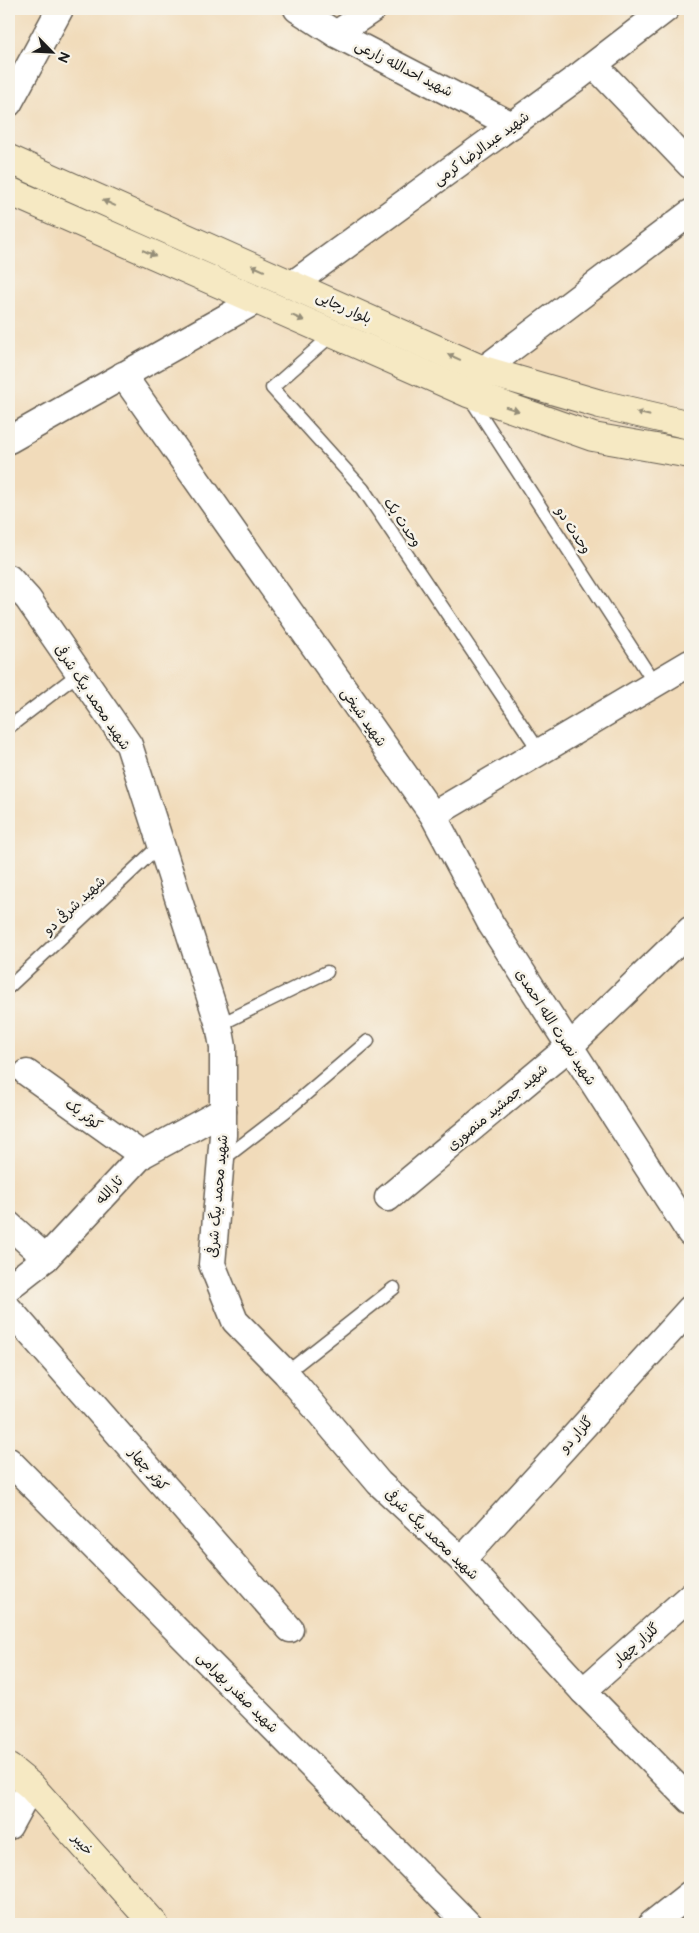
<svg xmlns="http://www.w3.org/2000/svg" width="699" height="1933" viewBox="0 0 699 1933" font-family="'Balsamiq Sans','Playpen Sans Arabic',sans-serif">
<style>
.lines{fill:none;stroke-linecap:round;stroke-linejoin:round}
.lane-casing{stroke:#675f53;stroke-width:15}
.street-casing{stroke:#675f53;stroke-width:29}
.secondary-casing{stroke:#675f53;stroke-width:30}
.lane{stroke:#fff;stroke-width:12}
.street{stroke:#fff;stroke-width:26}
.secondary{stroke:#f6e9c3;stroke-width:28}
.oneway{fill:#948d78}
.labels{text-anchor:middle;stroke-width:5;stroke-linejoin:round;paint-order:stroke}
.street-label{font-size:14px;fill:#1c1c1c;stroke:#f7f3e8}
</style>
<rect width="100%" height="100%" fill="#f7f3e8"/>
<filter id="ink" filterUnits="userSpaceOnUse"><feTurbulence type="fractalNoise" baseFrequency=".02" numOctaves="2"/><feDisplacementMap in="SourceGraphic" scale="10" xChannelSelector="R" yChannelSelector="G"/><feConvolveMatrix kernelMatrix="1 2 1 2 8 2 1 2 1" color-interpolation-filters="sRGB"/></filter>
<filter id="wash" filterUnits="userSpaceOnUse"><feTurbulence type="fractalNoise" baseFrequency=".0096" numOctaves="4" result="noise"/><feDisplacementMap in="SourceGraphic" scale="20" xChannelSelector="R" yChannelSelector="G"/><feGaussianBlur stdDeviation="1.12" result="paint"/><feColorMatrix in="noise" values="0 0 0 0 0 0 0 0 0 0 0 0 0 0 0 0 0 1.4 0 .05"/><feComposite in="paint" operator="in"/></filter>
<g filter="url(#wash)">
<rect width="100%" height="100%" fill="#f1dbba"/>
</g>
<g filter="url(#ink)">
<g class="lines">
<!-- lane casing -->
<g class="lane-casing">
<g id="lane">
<path d="M333,334L272,388L363,489L540,752"/>
<path d="M470,398L655,684"/>
<path d="M9,727L78,674"/>
<path d="M9,987L160,845"/>
<path d="M219,1025L327,972"/>
<path d="M221,1161L286,1111L368,1041"/>
<path d="M286,1373L394,1288"/>
</g>
</g>
<!-- street casing -->
<g class="street-casing">
<g id="street">
<path d="M297,9L336,34L512,125"/>
<path d="M336,34L373,9"/>
<path d="M594,65L690,165"/>
<path d="M9,103L60,9"/>
<path d="M293,284L579,76L666,9"/>
<path d="M483,370L690,213"/>
<path d="M123,375L433,815L491,924L690,1233"/>
<path d="M9,440L257,300"/>
<path d="M9,578L28,599L129,745L219,1025L223,1047V1135L212,1264L235,1321L286,1373L379,1483L462,1560L583,1691L690,1800"/>
<path d="M433,815L690,663"/>
<path d="M27,1073L142,1155"/>
<path d="M388,1198L569,1047L690,930"/>
<path d="M9,1225L46,1258"/>
<path d="M9,1287L46,1258L142,1155L223,1111"/>
<path d="M9,1309L290,1629"/>
<path d="M9,1461L468,1924"/>
<path d="M462,1560L690,1309"/>
<path d="M583,1691L690,1596"/>
<path d="M9,1826L31,1786"/>
<path d="M652,1924L690,1894"/>
</g>
</g>
<!-- secondary casing -->
<g class="secondary-casing">
<g id="secondary">
<path d="M9,159L483,370L600,404L690,425"/>
<path d="M9,191L468,393L593,437L690,454"/>
<path d="M9,1768L31,1786L154,1924"/>
</g>
</g>
<!-- lane -->
<use href="#lane" class="lane"/>
<!-- street -->
<use href="#street" class="street"/>
<!-- secondary -->
<use href="#secondary" class="secondary"/>
</g>
<!-- one-way arrows -->
<defs><path id="oneway-solid" d="M-6-.8H1V-3.2L6.5 0L1 3.2V.8H-6Z" transform="scale(1.25)"/></defs>
<g class="oneway">
<use href="#oneway-solid" transform="translate(109 203) rotate(-156)"/>
<use href="#oneway-solid" transform="translate(149 253) rotate(24)"/>
<use href="#oneway-solid" transform="translate(258 268) rotate(-156)"/>
<use href="#oneway-solid" transform="translate(298 318) rotate(24)"/>
<use href="#oneway-solid" transform="translate(454 357) rotate(-156)"/>
<use href="#oneway-solid" transform="translate(512 409) rotate(19)"/>
<use href="#oneway-solid" transform="translate(643 414) rotate(-167)"/>
</g>
</g>
<g class="labels">
<!-- street labels -->
<g class="street-label">
<text transform="translate(404 68) rotate(27)" y="5">شهید احدالله زارعی</text>
<text transform="translate(481 148) rotate(-36)" y="5">شهید عبدالرضا کرمی</text>
<text transform="translate(344 307) rotate(24)" y="5">بلوار رجایی</text>
<text transform="translate(403 522) rotate(56)" y="5">وحدت یک</text>
<text transform="translate(574 530) rotate(57)" y="5">وحدت دو</text>
<text transform="translate(93 697) rotate(56)" y="5">شهید محمد بیگ شرفی</text>
<text transform="translate(364 717) rotate(55)" y="5">شهید شیخی</text>
<text transform="translate(74 905) rotate(-43)" y="5">شهید شرفی دو</text>
<text transform="translate(556 1027) rotate(57)" y="5">شهید نصرت الله احمدی</text>
<text transform="translate(497 1107) rotate(-40)" y="5">شهید جمشید منصوری</text>
<text transform="translate(84 1114) rotate(36)" y="5">کوثر یک</text>
<text transform="translate(109 1190) rotate(-47)" y="5">ثارالله</text>
<text transform="translate(217 1196) rotate(-85)" y="5">شهید محمد بیگ شرفی</text>
<text transform="translate(576 1434) rotate(-48)" y="5">گلزار دو</text>
<text transform="translate(149 1469) rotate(49)" y="5">کوثر چهار</text>
<text transform="translate(432 1534) rotate(44)" y="5">شهید محمد بیگ شرفی</text>
<text transform="translate(636 1644) rotate(-41)" y="5">گلزار چهار</text>
<text transform="translate(238 1692) rotate(45)" y="5">شهید صفدر بهرامی</text>
<text transform="translate(83 1844) rotate(49)" y="5">خیبر</text>
</g>
</g>
<!-- margin -->
<rect width="699" height="1933" fill="none" stroke="#f7f3e8" stroke-width="30"/>
<!-- north arrow -->
<g transform="translate(52 52) rotate(114)" stroke="#f7f3e8" stroke-width="4" paint-order="stroke">
<path d="M0-4L9 19L0 12L-9 19Z" fill="#1c1c1c"/>
<text y="-8" font-size="14" font-weight="bold" text-anchor="middle" fill="#1c1c1c">N</text>
</g>
</svg>
